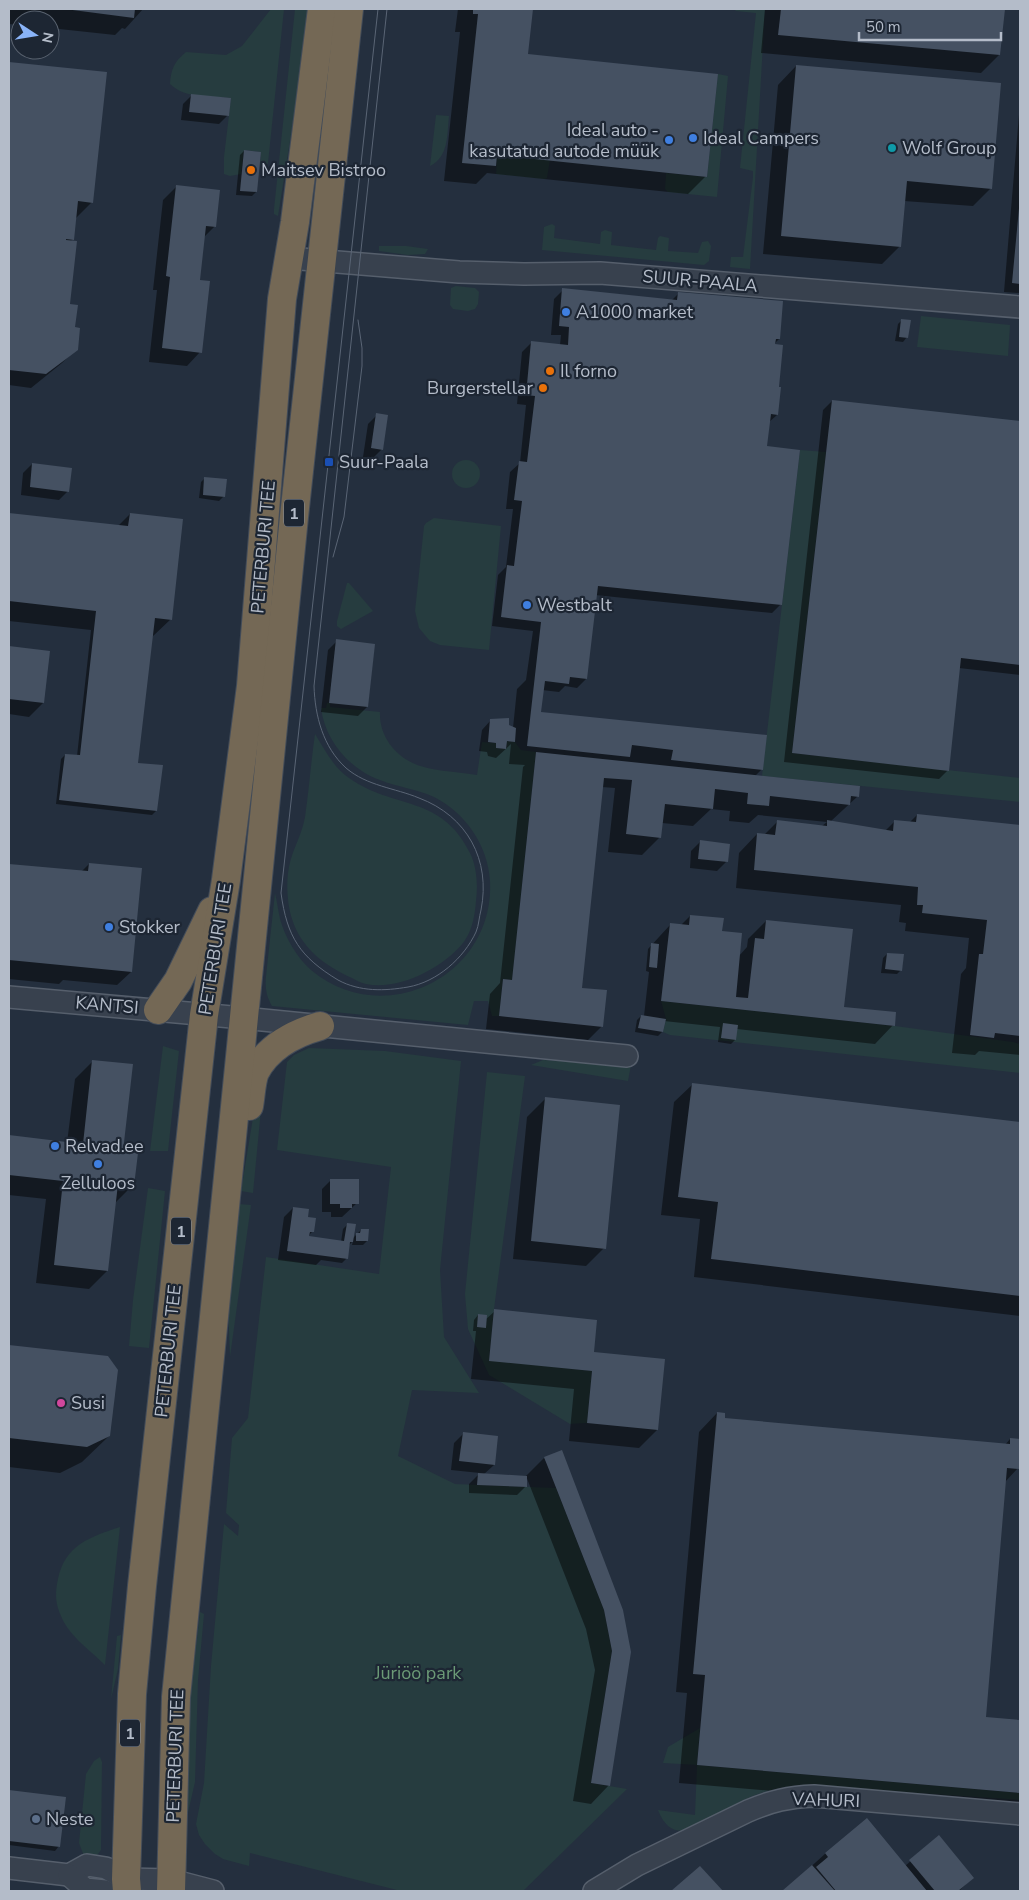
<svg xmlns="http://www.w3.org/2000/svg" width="1029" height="1900" viewBox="0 0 1029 1900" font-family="'Nunito Sans',sans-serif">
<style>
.green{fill:#263c3f}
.shadow{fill:#0007}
.building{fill:#455162}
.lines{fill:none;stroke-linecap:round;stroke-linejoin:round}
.minor-casing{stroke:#565f6c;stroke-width:24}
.highway-casing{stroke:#434c59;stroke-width:30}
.minor{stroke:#38414e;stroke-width:21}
.highway{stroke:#746855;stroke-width:28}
.tram{stroke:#5a6575;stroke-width:1}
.shop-dot{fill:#3f7fe0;stroke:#1d2633;stroke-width:2}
.culture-dot{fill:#0f9aa8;stroke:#1d2633;stroke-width:2}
.food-dot{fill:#e8710a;stroke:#1d2633;stroke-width:2}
.transit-dot{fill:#1a4fb4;stroke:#1d2633;stroke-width:2}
.hotel-dot{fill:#d1479c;stroke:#1d2633;stroke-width:2}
.service-dot{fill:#5c6f8a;stroke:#1d2633;stroke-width:2}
.labels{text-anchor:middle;stroke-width:4.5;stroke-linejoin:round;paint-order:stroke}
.shield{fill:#1d2633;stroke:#878f9c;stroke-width:1}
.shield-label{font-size:16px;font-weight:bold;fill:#b4bcc9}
.poi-label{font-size:18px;fill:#b4bcc9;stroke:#1d2633;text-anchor:start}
.street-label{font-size:18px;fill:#b4bcc9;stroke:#1d2633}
.park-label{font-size:18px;fill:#6b9a76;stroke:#1d2633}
</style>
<rect width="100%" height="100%" fill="#242f3e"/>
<!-- green -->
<g class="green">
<path d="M271,9H284L268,163L266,166H260L261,152L244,150L241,174L230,176L224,174V157L231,98C211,96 185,99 170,84C171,69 174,62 186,52L226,55L242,46Z"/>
<path d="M295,9H311L278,216L274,214V209Z"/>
<path d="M734,9H765L750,269L730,267L731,257H743L753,177V171L740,168L756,13L736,11Z"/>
<path d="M718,74L728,76L717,197L668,192L665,189L666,173L707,177Z"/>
<path d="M436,115L449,116C447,134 449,157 430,166Z"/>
<path d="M497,155L550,160L547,178L545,179L496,174Z"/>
<path d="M552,224L555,226L554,238L600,244L601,232L605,230L612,232L611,245L656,250L658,238L660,236L669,238L668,251L698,253L702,242L708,241L711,246L709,261L704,265L542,250L544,227Z"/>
<path d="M379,246H406L428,249L425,254L408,255L379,251Z"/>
<path d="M456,286L475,288L479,292L478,304L475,309L468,311L453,309L450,305L451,288Z"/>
<path d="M921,316L1010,325L1008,356L917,347Z"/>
<path d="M800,450L826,452L792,753L1020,778V802L762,776Z"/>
<circle cx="466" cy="474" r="14"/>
<path d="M434,518L501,526L489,650L440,645L430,641L419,628L415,611L424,526L426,523Z"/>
<path d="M347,583H349L373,611L341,629L337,626V621Z"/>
<path d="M327,703H330V707L380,712C379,735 394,755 415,764C430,771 460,772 477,775L482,742L496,743L497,748L506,749L507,741L515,742L521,750L536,752L512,980L503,979L499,1016H492L488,1001H474L468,1025L272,1006C266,996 265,987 266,976L275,893C277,901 278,910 280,919C285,937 297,958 311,970C384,1031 495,976 490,881C488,846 466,813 434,797C417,789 397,787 380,780C349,769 325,740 321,708H326Z"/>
<path d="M315,734C325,750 333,767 349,778C394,810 441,794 470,853C477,867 478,886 476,901C475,915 472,932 463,943C443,968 398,991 366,984C361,983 356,980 352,978C325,966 301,948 292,919C287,904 286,882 289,867C292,850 302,835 305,817C309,789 311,762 315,734Z"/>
<path d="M661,1001L895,1026L1013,1042L1020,1044V1073L670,1035L663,1032L666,1019Z"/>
<path d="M163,1046L179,1051L168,1151H150Z"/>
<path d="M309,1048L385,1051L461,1061L440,1270L444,1337L479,1393L412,1390L398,1456L455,1484L556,1488L604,1610L612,1651L591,1783L627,1789L523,1891H401L250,1853L249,1866L223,1859L215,1854L205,1844L199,1835L196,1824L204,1783L211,1666L224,1524L238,1536L239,1525L226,1513L232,1438L248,1418L266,1257L379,1274L391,1167L277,1150L287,1062L294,1055Z"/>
<path d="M543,1060L631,1065L628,1081L531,1065Z"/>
<path d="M487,1072L525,1076L494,1309L489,1360L592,1371L587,1423L570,1424L489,1375L468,1329L465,1294Z"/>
<path d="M258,1087L262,1099L253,1193L241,1191Z"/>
<path d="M148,1188L165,1191L149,1348L129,1346L133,1300Z"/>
<path d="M239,1204L251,1205L230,1357L228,1305Z"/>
<path d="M120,1527L105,1665C90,1650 69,1636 61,1616C55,1603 55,1592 58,1579C65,1545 90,1537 120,1527Z"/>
<path d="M200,1612L204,1614L198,1680L195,1782L187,1817C181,1749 193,1679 200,1612Z"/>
<path d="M121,1635L118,1669L111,1699L117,1636Z"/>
<path d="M700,1728L697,1765L1020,1793V1800L798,1785C777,1788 759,1792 740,1802C714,1815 675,1855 658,1810L695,1815L697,1765L663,1763L668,1747Z"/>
<path d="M100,1757L102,1762L101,1850L94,1859L84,1856L79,1843L86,1774L94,1761Z"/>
</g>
<!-- shadow -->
<g class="shadow">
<path d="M9,9H143L125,29L122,28L115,35L50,28V20H20V25L9,24Z"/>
<path d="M458,9H532L527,55L706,176L688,194L487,173L476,184L444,181L460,32H455Z"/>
<path d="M765,9H1003L999,55L981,73L761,53Z"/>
<path d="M9,63L105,73L92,202L75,219L73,239L70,242L69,304L76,349L62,363L31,388L9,385V92L39,95V93L9,89Z"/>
<path d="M796,66L991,188L973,206L904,201L900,246L882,264L763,254L778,85Z"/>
<path d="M192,95L228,115L219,124L181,120L183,104Z"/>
<path d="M1020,103V293L1004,292Z"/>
<path d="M244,151L256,192L252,196L236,195L240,155Z"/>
<path d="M177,186L215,226L204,237L199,281L200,352L187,366L149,362L157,290H153L163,200Z"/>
<path d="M563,290L672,300L679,293L779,339L774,344L777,415L768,423L766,448L781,604L772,613L595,595L586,679L577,688L565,686L559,692L542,690L540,713L762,769L755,776L858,796L830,822L885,831L894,822L909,823L917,815L1020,826V1055L979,1051L975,1055L952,1053L961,974L966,968L969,938L905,931L906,923L899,922L901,905L736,888L739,853L757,834L764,835L777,822L822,826L827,822L758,815L749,823L729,821L730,811L711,809L693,826L662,823L660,837L642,855L608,852L615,788L602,787L581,989L602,1026L588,1040L486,1029L490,994L500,983L523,767L525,765L509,764L511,744L496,758L488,756L487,752L479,751L482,730L491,720L513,728L517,689L526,680L533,631L492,626L498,575L506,567L513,509H506L510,472L520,463L526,405L517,404L522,352L531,343L560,345L561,335H551L554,299Z"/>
<path d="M902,320L907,337L903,342L895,341L898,324Z"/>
<path d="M832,401L1020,422V675L959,668L948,770L939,779L784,762L823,410Z"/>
<path d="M377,415L382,449L373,458L363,457L368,424Z"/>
<path d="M32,464L68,491L59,500L21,495L23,473Z"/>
<path d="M205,478L224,496L219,501L199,498L201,482Z"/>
<path d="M9,514L118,526L130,514L171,619L152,637L137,764L156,811L152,815L56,804L61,759L65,755L77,756L91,630L9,621Z"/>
<path d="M337,641L367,707L358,716L321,712L328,650Z"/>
<path d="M9,647L49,652L43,703L29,717L9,714Z"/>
<path d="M700,842L726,862L717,871L690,868L691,851Z"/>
<path d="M89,864L131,972L117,985L63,980L59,984L9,979V865L81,872Z"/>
<path d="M690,916L721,932L739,956L747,947L748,939L766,921L843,1008L893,1025L875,1044L737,1029L735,1040L731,1044L718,1042L720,1027L664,1021L662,1032L658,1036L635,1032L637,1020L641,1016H644L649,972L646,971L648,949L670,925L680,926Z"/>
<path d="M887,954L901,970L897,974L881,973L883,958Z"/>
<path d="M93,1061L133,1185L114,1204L107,1271L89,1289L36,1283L46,1199L9,1195V1137L67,1143L75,1079Z"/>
<path d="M693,1084L1020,1123V1316L694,1277L700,1219L661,1215L674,1102Z"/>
<path d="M545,1099L604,1248L586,1266L513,1259L527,1117Z"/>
<path d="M331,1180L357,1203L342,1217H331V1212H322V1189Z"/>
<path d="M293,1208L307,1218L312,1232L307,1237L341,1242L343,1229L347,1225L352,1239L361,1230L367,1241L363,1245H352L353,1241L348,1246L346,1259L342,1263L321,1260L316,1265L278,1260L284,1217Z"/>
<path d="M495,1311L593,1353L657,1430L639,1448L569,1441L574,1389L471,1379L476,1331H473L474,1320L478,1315L485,1320Z"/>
<path d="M9,1346L107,1358L109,1436L82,1462L60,1473L9,1467Z"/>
<path d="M717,1413L723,1419L1005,1445L1010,1439L1020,1440L1018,1468L1005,1482L985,1718L1020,1721V1812L679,1783L687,1693L676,1692L699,1432Z"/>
<path d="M463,1434L494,1465L483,1475L525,1477L544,1458L622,1610L609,1785L591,1804L573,1801L595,1670L586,1629L526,1476V1486L517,1495L469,1493V1484L480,1473L451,1470L454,1443Z"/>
<path d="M9,1791L65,1798L59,1846L55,1851L9,1845Z"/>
<path d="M939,1837L972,1878L959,1891H784L826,1853L905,1866Z"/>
</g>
<!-- building -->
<g class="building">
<path d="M65,9H135L134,18Z"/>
<path d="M473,9H533L528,54L718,74L707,177L497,155L496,166L462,163L478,14H473Z"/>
<path d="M781,9H1005L1000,55L778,35Z"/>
<path d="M9,62L107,72L93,203L78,201L74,240L66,239V240L77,241L70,304L78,305L75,327L80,328L78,350L46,374L9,370Z"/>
<path d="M796,65L1001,83L992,189L907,181L901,247L781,236Z"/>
<path d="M191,94L231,98L229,116L189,112Z"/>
<path d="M244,150L261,152L257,192L240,191Z"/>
<path d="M176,185L220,190L216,227L206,226L200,280L210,281L202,353L162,348L170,277L166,276Z"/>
<path d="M1019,208H1020V284L1012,283Z"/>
<path d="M562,288L677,300L678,292L783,301L780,339H776L775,344L783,345L779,387H781L778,415L771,414L767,446L800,450L782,605L598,586L587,679L570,677L569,684L545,681L541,712L767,735L763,770L671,760L673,750L632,745L630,757L527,746L541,622L501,617L507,565L514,566L522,501L514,500L519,461L527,462L535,396L526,395L531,341L568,345L569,327L559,326Z"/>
<path d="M901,319L911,320L908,338L899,337Z"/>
<path d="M832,400L1020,421V665L961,658L949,771L792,753Z"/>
<path d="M376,413L388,415L383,450L371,448Z"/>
<path d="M32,463L72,468L69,492L30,487Z"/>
<path d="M204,477L227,479L225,497L203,495Z"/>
<path d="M9,513L128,526L130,513L183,519L172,620L155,618L138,763L163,765L157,811L59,800L65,754L80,755L96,611L9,601Z"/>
<path d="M336,639L375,644L368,707L329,703Z"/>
<path d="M9,646L50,651L44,703L9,699Z"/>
<path d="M509,718V725L516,728L515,742L507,741L506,749L496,748V743L488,742L490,719Z"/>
<path d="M536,752L860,786L859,797L851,796L850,805L770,796L769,806L747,804L748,793L715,789L713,809L665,804L661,838L626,834L632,780L604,778L582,988L607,990L603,1027L499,1016L503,979L512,980Z"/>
<path d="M917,814L1020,825V1036L995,1033L994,1038L970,1035L979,954H983L987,920L922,913L923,905H917L918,887L754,870L757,833L775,835L777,820L827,826V820L893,831L894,820L916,822Z"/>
<path d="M700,840L730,844L728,862L698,859Z"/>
<path d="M89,863L142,868L132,972L9,960V864L88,871Z"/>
<path d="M690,915L724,918L722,931L742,933L736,997L748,998L755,938L764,939L766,920L853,929L844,1007L896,1012L895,1026L661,1001L670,923L689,925Z"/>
<path d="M651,943L659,944L657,968L649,967Z"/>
<path d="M887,953L904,954L902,971L885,969Z"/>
<path d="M641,1015L666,1019L663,1032L638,1028Z"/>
<path d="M723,1023L738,1025L736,1040L721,1038Z"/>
<path d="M92,1060L133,1064L123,1151L138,1153L134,1186L118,1184L108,1271L54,1265L63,1181L9,1175V1135L83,1144Z"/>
<path d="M692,1083L1020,1122V1296L711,1259L718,1202L678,1197Z"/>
<path d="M545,1097L620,1105L606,1249L531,1241Z"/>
<path d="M330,1179H359V1204H352V1208H340V1204H330Z"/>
<path d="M293,1207L309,1209L308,1217L316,1218L314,1232H310L309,1236L344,1241L347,1223L356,1224L353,1242H350L348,1259L287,1251Z"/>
<path d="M361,1229H369L368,1241H356V1233H360Z"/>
<path d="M494,1309L597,1320L594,1352L665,1359L658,1430L587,1423L592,1371L489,1361Z"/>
<path d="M478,1314L487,1315L486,1328L477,1327Z"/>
<path d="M9,1345L108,1356L118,1370L110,1436L87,1447L9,1438Z"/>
<path d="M717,1412L725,1413V1418L1010,1444V1438L1020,1439L1019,1469L1007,1468L986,1717L1020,1720V1793L697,1765L705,1675L693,1674Z"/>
<path d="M463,1432L498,1436L495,1465L459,1461Z"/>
<path d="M562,1450L623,1610L631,1652L610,1786L591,1783L612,1651L604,1610L544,1457Z"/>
<path d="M478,1473L527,1476V1487L477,1485Z"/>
<path d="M9,1790L66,1797L60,1847L9,1841Z"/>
<path d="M867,1818L927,1891H836L816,1867L828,1857L825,1853Z"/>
<path d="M939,1835L974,1878L958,1891H935L909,1860Z"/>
<path d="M812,1865L835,1891H782Z"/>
<path d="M700,1866L723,1891H671Z"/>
</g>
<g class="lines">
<!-- minor casing -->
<g class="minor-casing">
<g id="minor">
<path d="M289,258L459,272L524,274L600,273L1020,307"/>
<path d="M9,997L243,1018L627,1056"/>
<path d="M9,1868L69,1875L87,1865L106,1868L126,1879L171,1880L213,1891"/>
<path d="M69,1875L85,1889L105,1891"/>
<path d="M594,1891L637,1865L748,1811C771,1801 789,1797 814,1796L1020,1814"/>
</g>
</g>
<!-- highway casing -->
<g class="highway-casing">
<g id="highway">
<path d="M158,1010L178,981L212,911"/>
<path d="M249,1106C251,1096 251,1082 255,1072C268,1047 295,1033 320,1026"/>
<path d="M127,1891L126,1879L132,1694L142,1586L204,1015L226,880L251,686L282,299L295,222L322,9"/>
<path d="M171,1891L176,1697L294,517L349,9"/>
</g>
</g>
<!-- minor -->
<use href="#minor" class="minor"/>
<!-- highway -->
<use href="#highway" class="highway"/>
<!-- tram -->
<g class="tram">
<path d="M378,9L281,893C287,937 300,957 338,980C360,992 385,991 408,987C437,982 464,958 476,932C479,925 479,917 481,910C491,860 467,816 419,798C395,788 367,786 346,768C323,747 315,716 314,686L387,9"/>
<path d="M333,557L344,517L362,366V348L358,320"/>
</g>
</g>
<!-- markers -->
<g class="shop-dot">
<circle cx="693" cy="138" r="5"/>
<circle cx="669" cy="140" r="5"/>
<circle cx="566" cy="312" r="5"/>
<circle cx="527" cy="605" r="5"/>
<circle cx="109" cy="927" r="5"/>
<circle cx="55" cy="1146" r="5"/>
<circle cx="98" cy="1164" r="5"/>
</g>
<circle class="culture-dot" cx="892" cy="148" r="5"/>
<g class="food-dot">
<circle cx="251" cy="170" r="5"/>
<circle cx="550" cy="371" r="5"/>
<circle cx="543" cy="388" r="5"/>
</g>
<rect class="transit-dot" x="324" y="457" width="10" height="10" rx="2.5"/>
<circle class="hotel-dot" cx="61" cy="1403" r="5"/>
<circle class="service-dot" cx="36" cy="1819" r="5"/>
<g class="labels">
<!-- shield labels -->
<g class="shield">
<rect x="284" y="499.5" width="20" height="27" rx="4"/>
<rect x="171" y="1217.5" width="20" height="27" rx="4"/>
<rect x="120" y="1719.5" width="20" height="27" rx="4"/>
</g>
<g class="shield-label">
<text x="294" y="519">1</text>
<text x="181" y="1237">1</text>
<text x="130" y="1739">1</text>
</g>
<!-- poi labels -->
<g class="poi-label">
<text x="659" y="136" text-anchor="end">Ideal auto -<tspan x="659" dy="21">kasutatud autode müük</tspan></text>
<text x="703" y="144">Ideal Campers</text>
<text x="902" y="154">Wolf Group</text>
<text x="261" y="176">Maitsev Bistroo</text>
<text x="576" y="318">A1000 market</text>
<text x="560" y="377">Il forno</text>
<text x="533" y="394" text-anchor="end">Burgerstellar</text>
<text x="339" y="468">Suur-Paala</text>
<text x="537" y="611">Westbalt</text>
<text x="119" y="933">Stokker</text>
<text x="65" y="1152">Relvad.ee</text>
<text x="98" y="1189" text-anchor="middle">Zelluloos</text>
<text x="71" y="1409">Susi</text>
<text x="46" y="1825">Neste</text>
</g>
<!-- street labels -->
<g class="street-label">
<text transform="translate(700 281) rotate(5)" y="6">SUUR-PAALA</text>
<text transform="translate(263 547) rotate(-85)" y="6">PETERBURI TEE</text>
<text transform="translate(215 949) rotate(-81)" y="6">PETERBURI TEE</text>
<text transform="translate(107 1005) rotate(5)" y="6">KANTSI</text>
<text transform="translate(168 1351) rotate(-84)" y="6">PETERBURI TEE</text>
<text transform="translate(175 1756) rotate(-88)" y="6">PETERBURI TEE</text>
<text transform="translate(826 1800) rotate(2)" y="6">VAHURI</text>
</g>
<!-- park labels -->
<g class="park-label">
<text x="418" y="1679">Jüriöö park</text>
</g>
</g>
<!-- border -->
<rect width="1029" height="1900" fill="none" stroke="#b4bcc9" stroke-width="20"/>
<!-- north arrow -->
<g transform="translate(35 35) rotate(102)"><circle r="24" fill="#1d2633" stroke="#59626f"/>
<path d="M0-4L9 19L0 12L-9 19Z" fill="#8ab4f8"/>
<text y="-8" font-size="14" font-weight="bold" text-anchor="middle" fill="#b4bcc9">N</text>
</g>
<!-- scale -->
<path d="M859 32v8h142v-8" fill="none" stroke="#b4bcc9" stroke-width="2.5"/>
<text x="866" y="32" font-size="15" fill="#b4bcc9" stroke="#1d2633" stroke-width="4" paint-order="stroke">50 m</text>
</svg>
